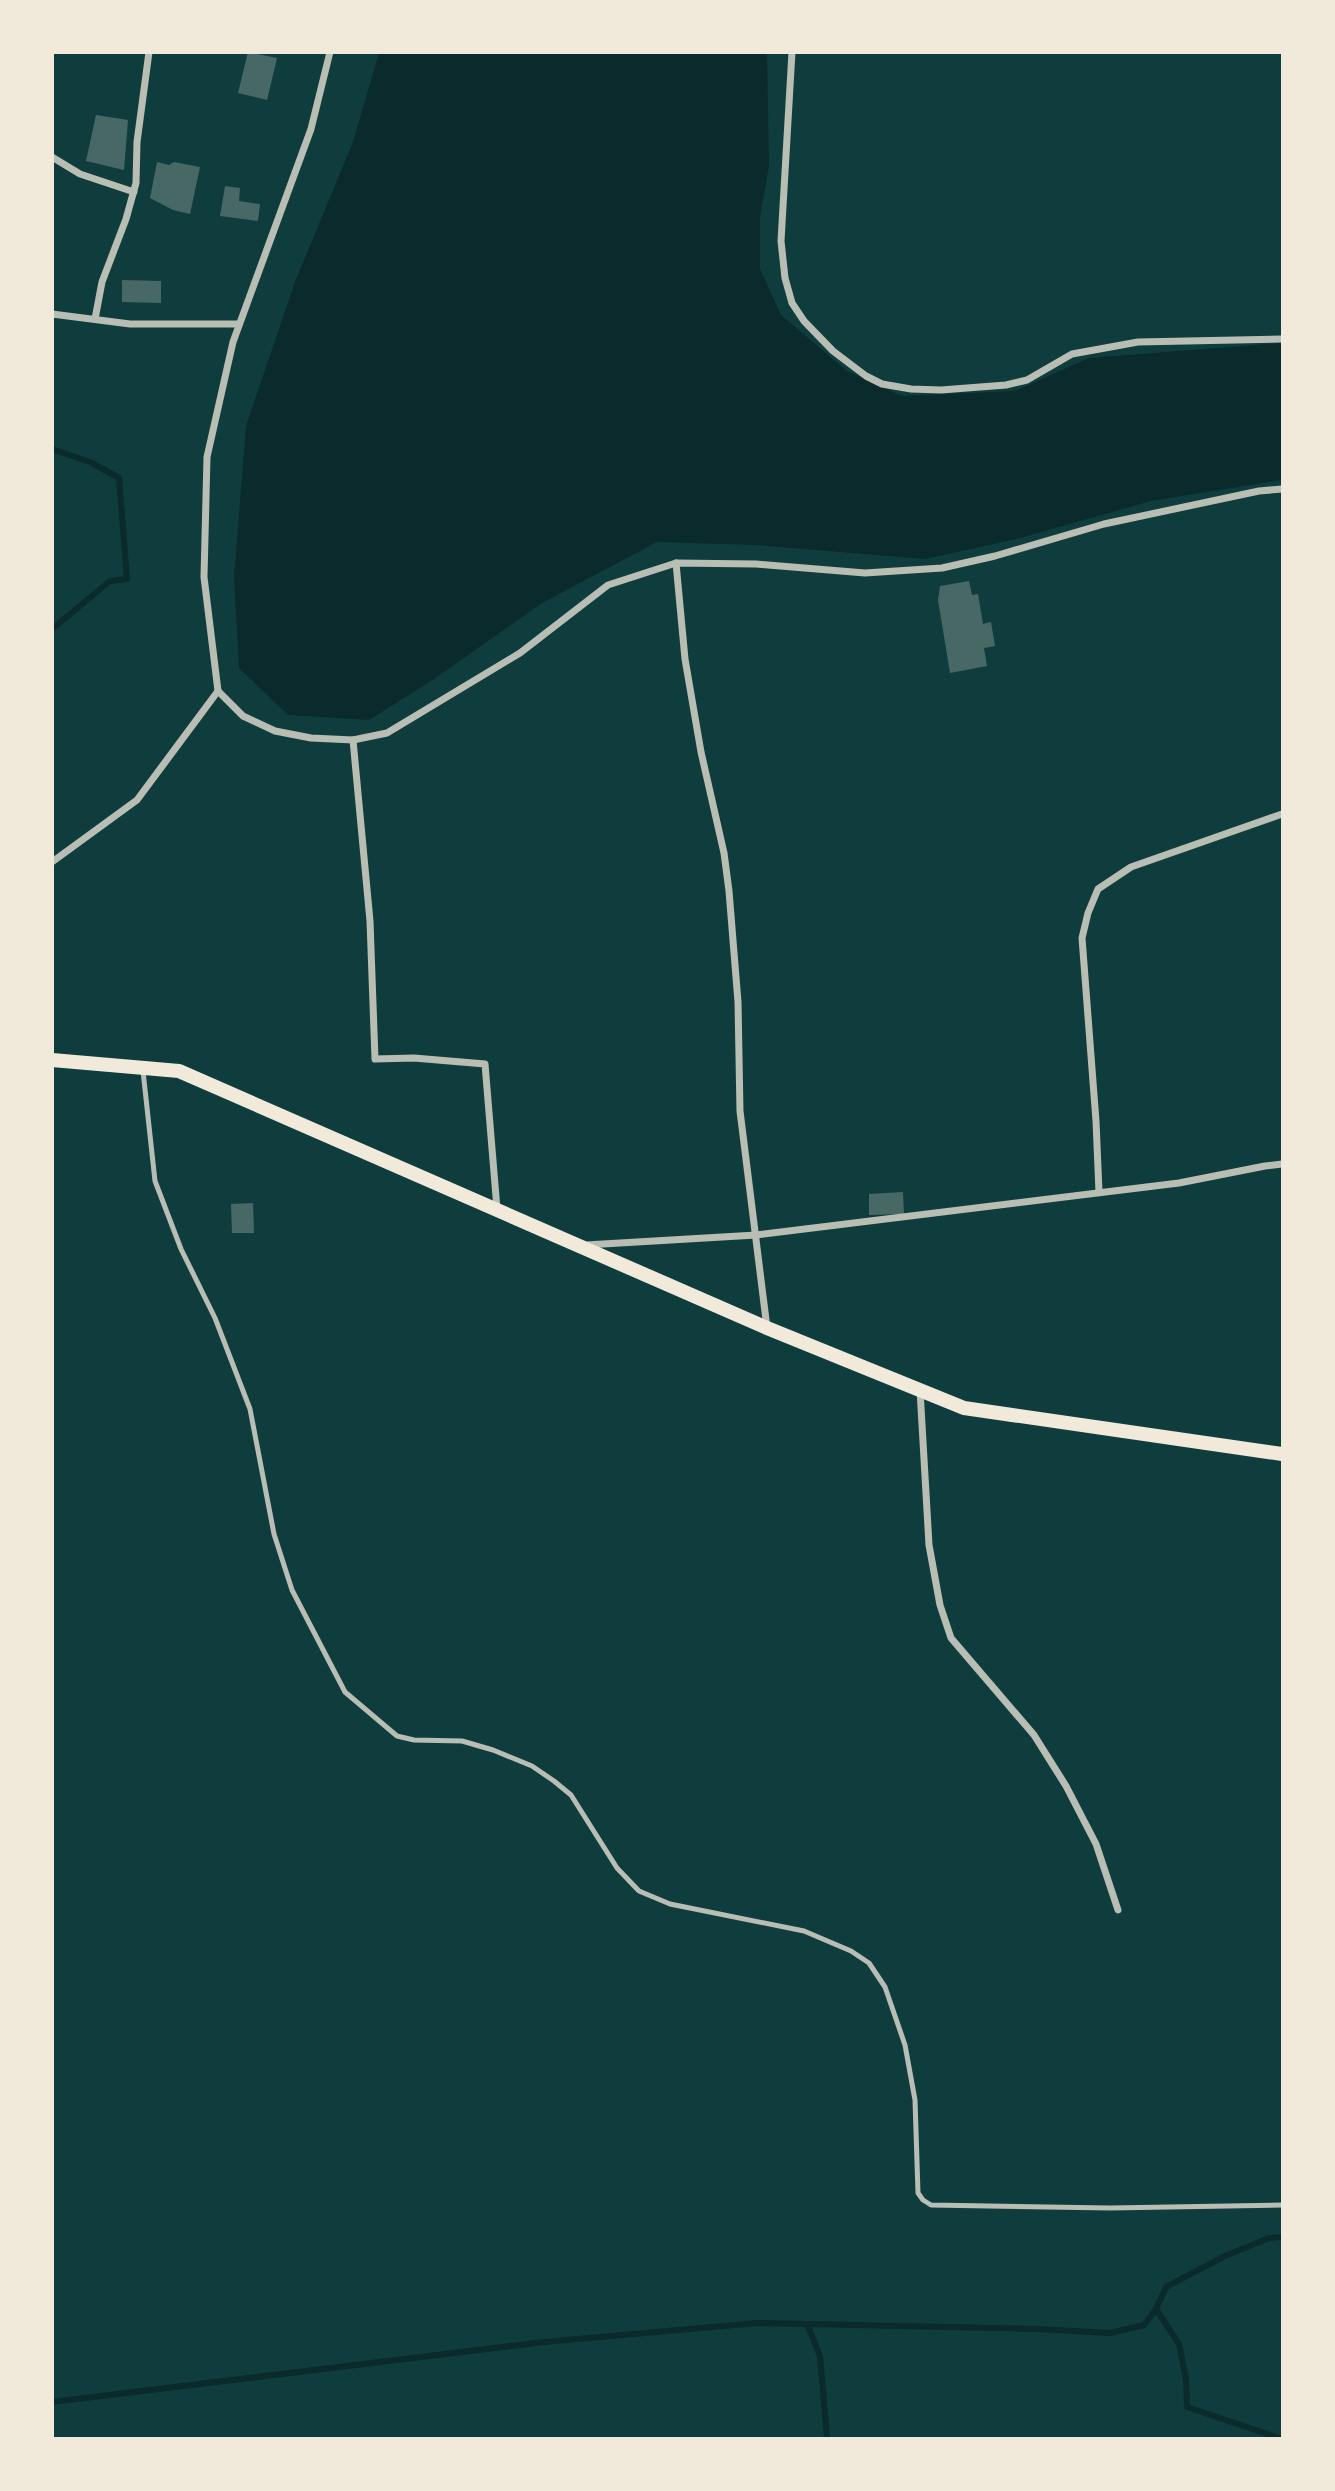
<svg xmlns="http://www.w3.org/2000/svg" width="1335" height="2491" viewBox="0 0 1335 2491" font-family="Montserrat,sans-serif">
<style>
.water{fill:#0a2a2b}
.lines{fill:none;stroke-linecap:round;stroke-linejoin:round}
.stream{stroke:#0a2a2b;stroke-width:6}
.building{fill:#486865}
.service{stroke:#b8beb3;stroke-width:5}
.minor{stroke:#b8beb3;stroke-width:7}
.secondary{stroke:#f1e9da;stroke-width:14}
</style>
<rect width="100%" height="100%" fill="#0f3d3e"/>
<!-- water -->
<path class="water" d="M379,53H767L769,166L760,216V269L781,315L847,371L902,396L1015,391L1089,358L1282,343V480L1151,501L1020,538L925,559L756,545L657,542L542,603L434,679L369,720L288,715L239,668L234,578L246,426L295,282L353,142Z"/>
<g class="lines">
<!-- stream -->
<g class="stream">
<path d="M52,449L90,462L119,478L127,579L110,581L52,629"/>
<path d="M1156,2309L1179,2344L1186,2379L1187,2407L1279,2438"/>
<path d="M807,2324L820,2356L827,2438"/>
<path d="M52,2402L544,2342L757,2323L1036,2329L1110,2333L1144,2325L1156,2309L1166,2287L1225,2256L1269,2238L1282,2237"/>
</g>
</g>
<!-- building -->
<g class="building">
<path d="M248,52L277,58L267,100L238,93Z"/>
<path d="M96,115L128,120L124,170L86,161Z"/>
<path d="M157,162L169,165L174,162L200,167L190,214L173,210L150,198Z"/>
<path d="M225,186L240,188L239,201L260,204L258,221L220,216Z"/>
<path d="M122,280L161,281V303L122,302Z"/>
<path d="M969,581L972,595L978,594L983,624L991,622L995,646L984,648L987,666L950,673L938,600L940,586Z"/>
<path d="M903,1192L904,1214L869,1215V1194Z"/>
<path d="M253,1203L254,1233H232L231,1204Z"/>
</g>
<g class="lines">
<!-- service -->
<path class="service" d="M143,1071L155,1181L181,1249L215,1318L250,1409L274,1534L292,1590L345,1692L397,1736L414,1740L462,1741L493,1750L532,1766L554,1781L571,1795L617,1868L639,1891L670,1904L804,1931L851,1951L869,1963L885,1987L905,2045L915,2100L918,2193L923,2200L931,2205L1110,2208L1282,2205"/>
<!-- minor -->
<g class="minor">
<path d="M330,52L311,129L233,342L207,457L204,577L218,691L243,716L275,731L311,738L353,740L387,733L520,653L608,585L676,563L756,564L865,573L942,568L995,556L1104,524L1259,491L1282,489"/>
<path d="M792,52L781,241L785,278L792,303L804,321L833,351L866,376L882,384L911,389L941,390L1006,385L1027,380L1072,354L1138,342L1282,339"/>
<path d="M52,157L80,174L134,192"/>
<path d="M52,314L130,324H239"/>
<path d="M95,319L102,282L126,219L136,183L137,142L149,52"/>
<path d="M676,563L685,659L701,752L724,853L729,891L738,1002L740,1111L767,1328"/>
<path d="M353,740L370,921L375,1059L414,1058L485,1064L497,1209"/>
<path d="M52,862L137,800L218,691"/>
<path d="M1099,1192L1096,1121L1082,938L1088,913L1098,889L1131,867L1282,814"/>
<path d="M586,1245L756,1235L1179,1183L1265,1166L1282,1164"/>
<path d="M920,1390L929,1545L940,1605L951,1638L1034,1735L1066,1786L1096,1844L1118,1910"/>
</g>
<!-- secondary -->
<path class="secondary" d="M52,1060L179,1071L767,1328L964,1408L1282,1454"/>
</g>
<!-- border -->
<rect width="1335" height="2491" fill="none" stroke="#f1e9da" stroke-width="108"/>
</svg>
